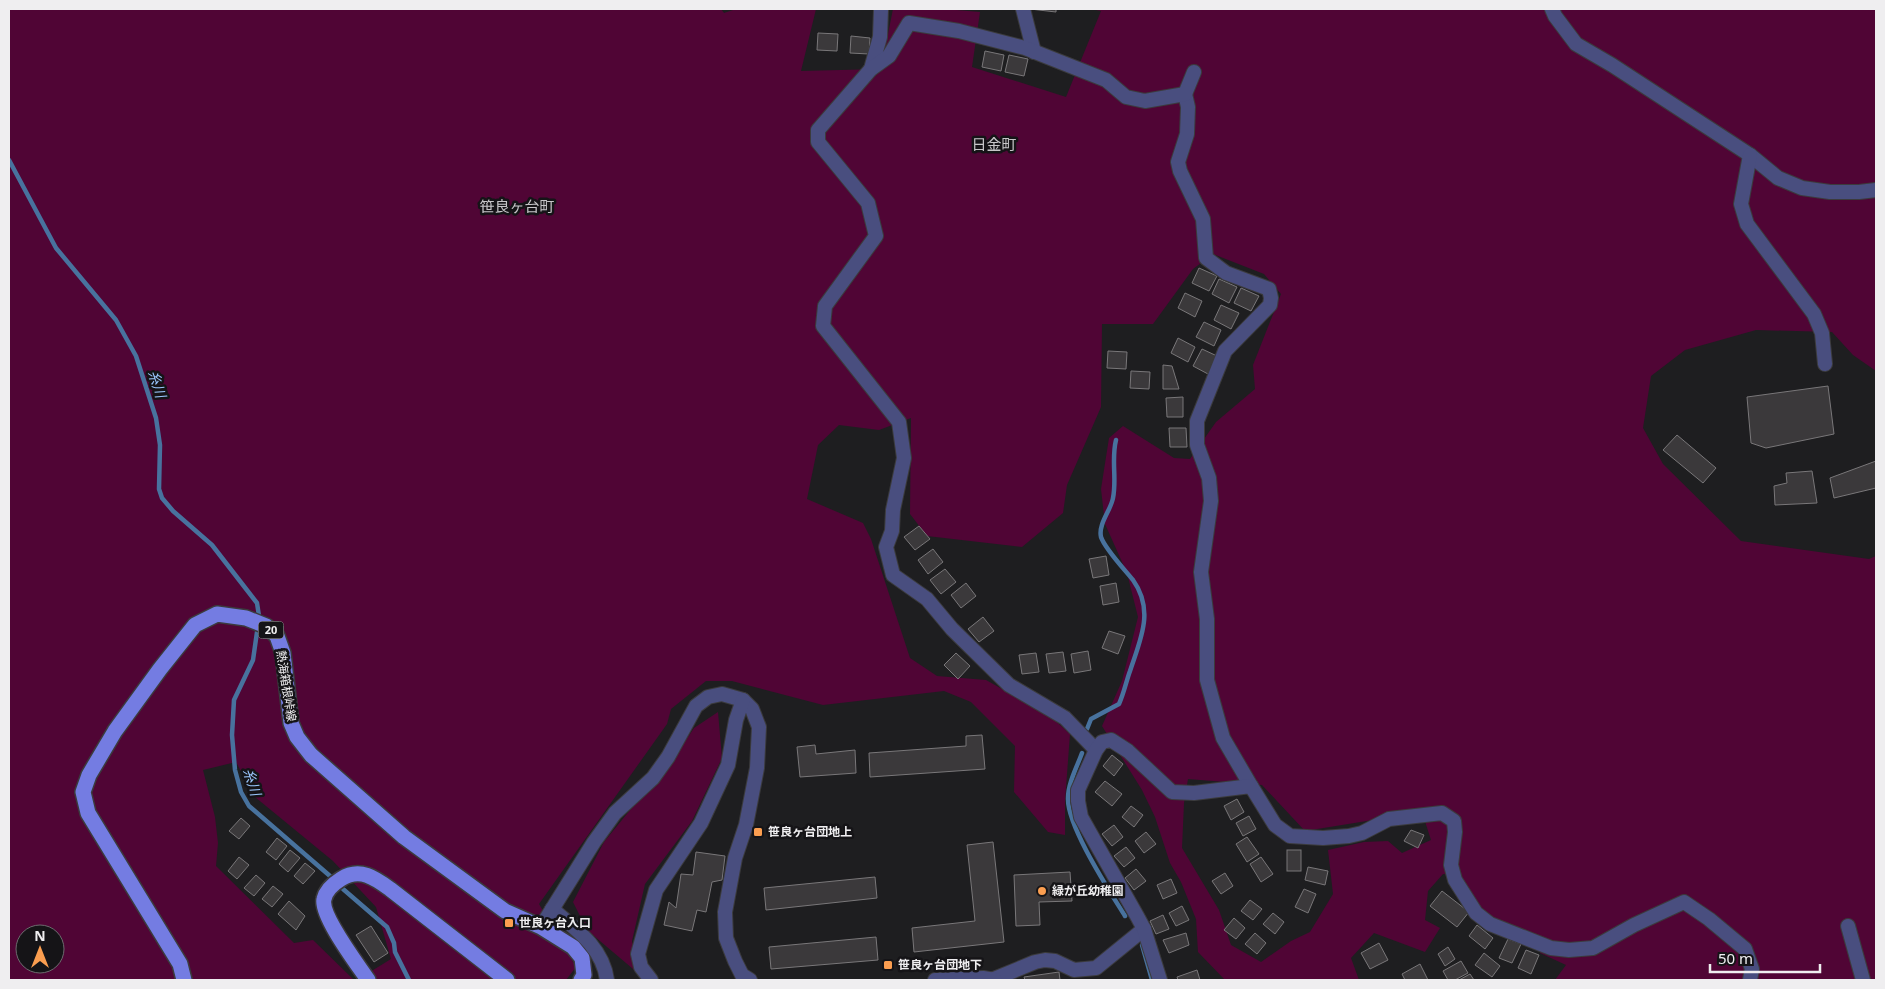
<svg xmlns="http://www.w3.org/2000/svg" width="1885" height="989" viewBox="0 0 1885 989" font-family="'Noto Sans','Noto Sans JP',sans-serif">
<style>
.green{fill:#500535;fill-rule:evenodd}
.lines{fill:none;stroke-linecap:round;stroke-linejoin:round}
.stream{stroke:#48729e;stroke-width:4.5}
.building{fill:#3b393b;stroke:#797779}
.minor-casing{stroke:#3b3b3d;stroke-width:16}
.primary-casing{stroke:#3b3b3d;stroke-width:18}
.minor{stroke:#494e7f;stroke-width:14}
.primary{stroke:#747ce2;stroke-width:15}
.poi-dot{fill:#fb9e50;stroke:#151417;stroke-width:2}
.labels{text-anchor:middle;stroke-width:5;stroke-linejoin:round;paint-order:stroke}
.shield{fill:#151417;stroke:#aeadaf;stroke-width:1}
.shield-label{font-size:11px;font-weight:bold;fill:#efeef0}
.street-label{font-size:12px;fill:#efeef0;stroke:#151417}
.poi-label{font-size:12px;font-weight:bold;fill:#efeef0;stroke:#151417;text-anchor:start}
.water-label{font-size:14px;font-style:italic;fill:#99c4fa;stroke:#151417}
.quarter-label{font-size:15px;fill:#c7c6c9;stroke:#151417}
</style>
<rect width="100%" height="100%" fill="#1e1e20"/>
<!-- green -->
<g class="green">
<path d="M9,9H721L724,13L736,9H816L801,71L881,69L893,9H945L980,12L972,67L1066,97L1101,11L1091,9H1876V371L1853,355L1832,332L1756,330L1685,350L1651,376L1643,428L1663,464L1741,541L1869,559L1876,556V980H1555L1566,965L1540,953L1543,945L1481,916L1452,875L1443,874L1428,891L1425,920L1440,928L1425,952L1374,933L1351,958L1359,980H1225L1198,952L1196,919L1181,882L1170,863L1155,817L1142,790L1102,726L1122,681L1138,617L1127,573L1105,524L1101,489L1109,438L1123,426L1174,458L1190,459L1216,422L1255,389L1253,365L1281,294L1264,274L1213,254L1193,269L1153,324H1102L1101,407L1067,485L1063,513L1022,547L927,536L910,514L911,418L879,430L839,425L818,445L807,499L863,523L871,539L910,658L937,676L986,680L1050,716L1070,734L1065,801V835L1048,832L1014,792L1015,746L971,702L944,691L823,705L732,681H706L671,709L667,724L539,904L576,967L566,980H357L391,959L376,907L333,861L255,797L236,762L203,770L215,817L218,843L216,866L294,943L313,940L354,980H9ZM1188,779L1262,785L1305,831L1422,812L1431,840L1402,853L1388,841L1364,842L1328,850L1333,894L1310,932L1291,941L1261,962L1231,945L1219,910L1182,848L1184,803ZM25,934H55V964H25Z"/>
<path d="M718,712L722,758L692,821L645,884L632,941L639,974L587,930L573,902L604,842L680,749L694,728Z"/>
</g>
<g class="lines">
<!-- stream -->
<g class="stream">
<path d="M9,160L56,248L116,320L136,356L156,418L160,445L159,489L162,498L173,511L212,545L257,603L259,616"/>
<path d="M257,632L253,660L234,700L232,735L235,770L241,792L249,806L330,876"/>
<path d="M1087,729L1091,719L1119,704C1124,693 1126,682 1130,671C1140,640 1155,611 1133,580C1125,570 1105,549 1101,537C1098,524 1111,510 1113,498C1117,478 1111,460 1116,440"/>
<path d="M1082,753C1077,767 1068,783 1068,798C1067,826 1109,890 1125,916"/>
<path d="M343,889L387,927L394,943L395,952L409,980"/>
<path d="M1142,945L1152,980"/>
</g>
</g>
<!-- building -->
<g class="building">
<path d="M1030,9H1056V12Z"/>
<path d="M818,33L838,34L837,51L817,50Z"/>
<path d="M851,36L870,38L869,54L850,53Z"/>
<path d="M985,51L1004,55L1001,71L982,67Z"/>
<path d="M1009,55L1028,59L1024,76L1005,72Z"/>
<path d="M1199,268L1217,276L1209,291L1192,283Z"/>
<path d="M1219,279L1237,287L1229,303L1212,294Z"/>
<path d="M1241,288L1259,296L1251,311L1234,303Z"/>
<path d="M1185,293L1202,301L1195,317L1178,308Z"/>
<path d="M1221,305L1239,313L1231,329L1214,320Z"/>
<path d="M1204,322L1221,330L1214,346L1196,337Z"/>
<path d="M1178,338L1195,347L1188,362L1171,353Z"/>
<path d="M1202,349L1217,356L1208,374L1193,366Z"/>
<path d="M1108,351L1127,352L1126,369L1107,368Z"/>
<path d="M1163,365L1172,366L1179,389H1163Z"/>
<path d="M1131,371L1150,372L1149,389L1130,388Z"/>
<path d="M1828,386L1834,434L1766,448L1751,443L1747,397Z"/>
<path d="M1183,397V417H1167L1166,398Z"/>
<path d="M1169,428H1186L1187,447H1170Z"/>
<path d="M1677,435L1716,468L1703,483L1663,450Z"/>
<path d="M1876,461V488L1834,498L1830,478Z"/>
<path d="M1812,471L1817,503L1775,505L1774,486L1787,483L1786,473Z"/>
<path d="M919,526L930,539L915,550L904,537Z"/>
<path d="M933,549L943,562L928,574L918,560Z"/>
<path d="M1106,556L1109,575L1093,578L1089,559Z"/>
<path d="M945,569L956,582L941,594L930,580Z"/>
<path d="M966,583L976,596L961,608L951,595Z"/>
<path d="M1116,583L1119,602L1103,605L1100,586Z"/>
<path d="M983,617L994,631L979,642L968,629Z"/>
<path d="M1109,631L1125,636L1118,654L1102,648Z"/>
<path d="M1088,651L1091,670L1074,673L1071,654Z"/>
<path d="M1063,652L1066,671L1049,673L1046,654Z"/>
<path d="M956,653L970,666L958,679L944,665Z"/>
<path d="M1036,653L1039,672L1022,674L1019,655Z"/>
<path d="M982,735L985,769L870,777L869,753L966,746V736Z"/>
<path d="M815,745L816,754L855,750L856,773L800,777L797,747Z"/>
<path d="M1112,755L1123,764L1114,776L1103,766Z"/>
<path d="M1105,781L1122,794L1112,806L1095,792Z"/>
<path d="M1237,799L1244,812L1231,820L1224,806Z"/>
<path d="M1131,806L1143,815L1134,827L1122,817Z"/>
<path d="M1249,816L1256,829L1243,836L1236,823Z"/>
<path d="M241,818L250,826L239,839L229,831Z"/>
<path d="M1114,825L1123,837L1112,846L1102,834Z"/>
<path d="M1411,830L1424,835L1418,848L1404,841Z"/>
<path d="M1146,832L1156,844L1144,853L1135,841Z"/>
<path d="M1247,837L1259,854L1247,862L1236,844Z"/>
<path d="M277,838L287,846L276,860L266,852Z"/>
<path d="M993,842L1004,942L914,952L912,928L975,921L967,845Z"/>
<path d="M1126,847L1135,858L1124,867L1114,856Z"/>
<path d="M290,850L300,858L288,872L279,864Z"/>
<rect x="1287" y="850" width="14" height="21"/>
<path d="M696,852L725,856L722,880L712,882L706,912L697,910L692,931L664,925L669,902L676,908L681,874L693,875Z"/>
<path d="M239,857L249,865L237,879L228,871Z"/>
<path d="M1261,857L1273,874L1261,882L1250,864Z"/>
<path d="M305,863L315,871L303,884L294,876Z"/>
<path d="M1308,867L1328,871L1325,885L1305,880Z"/>
<path d="M1136,869L1146,881L1134,890L1125,878Z"/>
<path d="M1070,872L1072,901L1039,902L1040,925L1016,926L1014,875Z"/>
<path d="M1225,873L1233,886L1221,894L1212,881Z"/>
<path d="M256,875L265,883L254,896L244,888Z"/>
<path d="M875,877L877,898L766,910L764,888Z"/>
<path d="M1171,879L1177,893L1163,899L1157,885Z"/>
<path d="M273,886L283,894L272,907L262,899Z"/>
<path d="M1304,889L1316,894L1308,913L1295,907Z"/>
<path d="M1442,891L1469,912L1457,927L1430,906Z"/>
<path d="M1250,900L1262,909L1253,920L1241,911Z"/>
<path d="M289,901L305,916L296,930L278,914Z"/>
<path d="M1182,906L1189,920L1176,926L1169,913Z"/>
<path d="M1273,913L1284,922L1275,934L1263,924Z"/>
<path d="M1163,915L1169,929L1156,934L1150,921Z"/>
<path d="M1234,918L1245,928L1236,939L1224,930Z"/>
<path d="M1477,925L1493,938L1485,949L1469,936Z"/>
<path d="M371,926L388,953L374,962L356,935Z"/>
<path d="M1186,933L1189,945L1169,953L1163,940Z"/>
<path d="M1255,933L1266,943L1257,954L1245,944Z"/>
<path d="M876,937L878,960L771,969L769,947Z"/>
<path d="M1508,939L1521,944L1512,963L1499,958Z"/>
<path d="M1379,943L1388,960L1370,969L1361,953Z"/>
<path d="M1448,947L1455,959L1445,966L1438,954Z"/>
<path d="M1526,950L1539,955L1531,974L1518,968Z"/>
<path d="M1484,953L1500,966L1492,977L1475,965Z"/>
<path d="M1461,961L1468,973L1455,980H1448L1443,971Z"/>
<path d="M1420,964L1428,980H1405L1402,974Z"/>
<path d="M1197,970L1200,980H1178L1177,977Z"/>
<path d="M1059,972L1060,980H1025L1024,977Z"/>
<path d="M1470,974L1474,980H1459Z"/>
</g>
<g class="lines">
<!-- minor casing -->
<g class="minor-casing">
<g id="minor">
<path d="M1023,9L1034,52"/>
<path d="M1552,9L1555,16L1576,44L1612,65L1750,155L1778,178L1802,188L1830,192H1859L1876,190"/>
<path d="M871,69L880,37L881,9"/>
<path d="M1185,94L1188,107L1187,134L1178,162L1180,171L1203,219L1206,258L1226,273L1269,289L1271,298L1270,305L1225,351L1197,421V445L1209,478L1211,501L1201,572L1207,619V680L1223,738L1251,786"/>
<path d="M1750,155L1741,204L1747,224L1814,314L1822,333L1825,364"/>
<path d="M1096,750L1065,718L1009,685L952,629L927,599L893,575L886,547L892,531L893,510L904,458L899,422L823,326L825,306L876,236L868,203L818,142V130L871,69L889,56L909,23L959,31L1025,48L1106,80L1126,97L1145,101L1185,94L1194,72"/>
<path d="M552,909C576,929 603,948 607,980"/>
<path d="M1848,926L1863,980"/>
<path d="M541,927L594,842L615,813L653,778L668,757L696,706L708,697L722,694L743,700L752,709L759,727L757,768L746,825L735,858L725,912L726,938L735,961L742,975L750,980"/>
<path d="M994,979L1035,962L1045,960L1055,961L1074,970L1096,968L1144,929"/>
<path d="M651,980L641,967L638,954L656,890L701,823L728,765L736,720L743,700"/>
<path d="M935,980L983,978L995,980"/>
<path d="M1160,980L1144,929L1137,916L1081,817L1078,801V790L1096,750L1102,742L1111,740L1128,751L1172,792L1194,793L1251,786L1275,825L1290,836L1323,838L1349,836L1362,833L1389,819L1442,813L1454,821L1455,832L1451,865L1455,880L1476,913L1490,924L1551,948L1569,950L1593,948L1634,925L1684,902L1709,919L1745,949L1752,969L1750,980"/>
</g>
</g>
<!-- primary casing -->
<g class="primary-casing">
<g id="primary">
<path d="M184,980L180,964L88,813L83,792L89,775L115,731L160,669L195,625L217,614L246,618L266,626L277,636L283,653L291,723L297,737L311,755L404,837L505,911L541,927L573,947L582,958L584,975L581,980"/>
<path d="M368,980C358,965 320,915 324,899C326,890 333,884 341,879C360,867 375,878 390,889L507,980"/>
</g>
</g>
<!-- minor -->
<use href="#minor" class="minor"/>
<!-- primary -->
<use href="#primary" class="primary"/>
</g>
<!-- markers -->
<g class="poi-dot">
<rect x="753" y="827" width="10" height="10" rx="2.5"/>
<circle cx="1042" cy="891" r="5"/>
<rect x="504" y="918" width="10" height="10" rx="2.5"/>
<rect x="883" y="960" width="10" height="10" rx="2.5"/>
</g>
<g class="labels">
<!-- shield labels -->
<rect class="shield" x="258.5" y="621.5" width="25" height="17" rx="4"/>
<g class="shield-label">
<text x="271" y="634">20</text>
</g>
<!-- street labels -->
<g class="street-label">
<text transform="translate(286 686) rotate(81)" y="4">熱海箱根峠線</text>
</g>
<!-- poi labels -->
<g class="poi-label">
<text x="768" y="836">笹良ヶ台団地上</text>
<text x="1052" y="895">緑が丘幼稚園</text>
<text x="519" y="927">世良ヶ台入口</text>
<text x="898" y="969">笹良ヶ台団地下</text>
</g>
<!-- water labels -->
<g class="water-label">
<text transform="translate(157 384) rotate(72)" y="5">糸川</text>
<text transform="translate(252 782) rotate(72)" y="5">糸川</text>
</g>
<!-- quarter labels -->
<g class="quarter-label">
<text x="994" y="150">日金町</text>
<text x="517" y="212">笹良ヶ台町</text>
</g>
</g>
<!-- border -->
<rect width="1885" height="989" fill="none" stroke="#efeef0" stroke-width="20"/>
<!-- north arrow -->
<g transform="translate(40 949)"><circle r="24" fill="#151417" stroke="#6c6b6e"/>
<path d="M0-4L9 19L0 12L-9 19Z" fill="#fb9e50"/>
<text y="-8" font-size="14" font-weight="bold" text-anchor="middle" fill="#efeef0">N</text>
</g>
<!-- scale -->
<path d="M1710 964v8h110v-8" fill="none" stroke="#efeef0" stroke-width="2.5"/>
<text x="1718" y="964" font-size="15" fill="#efeef0" stroke="#151417" stroke-width="4" paint-order="stroke">50 m</text>
</svg>
